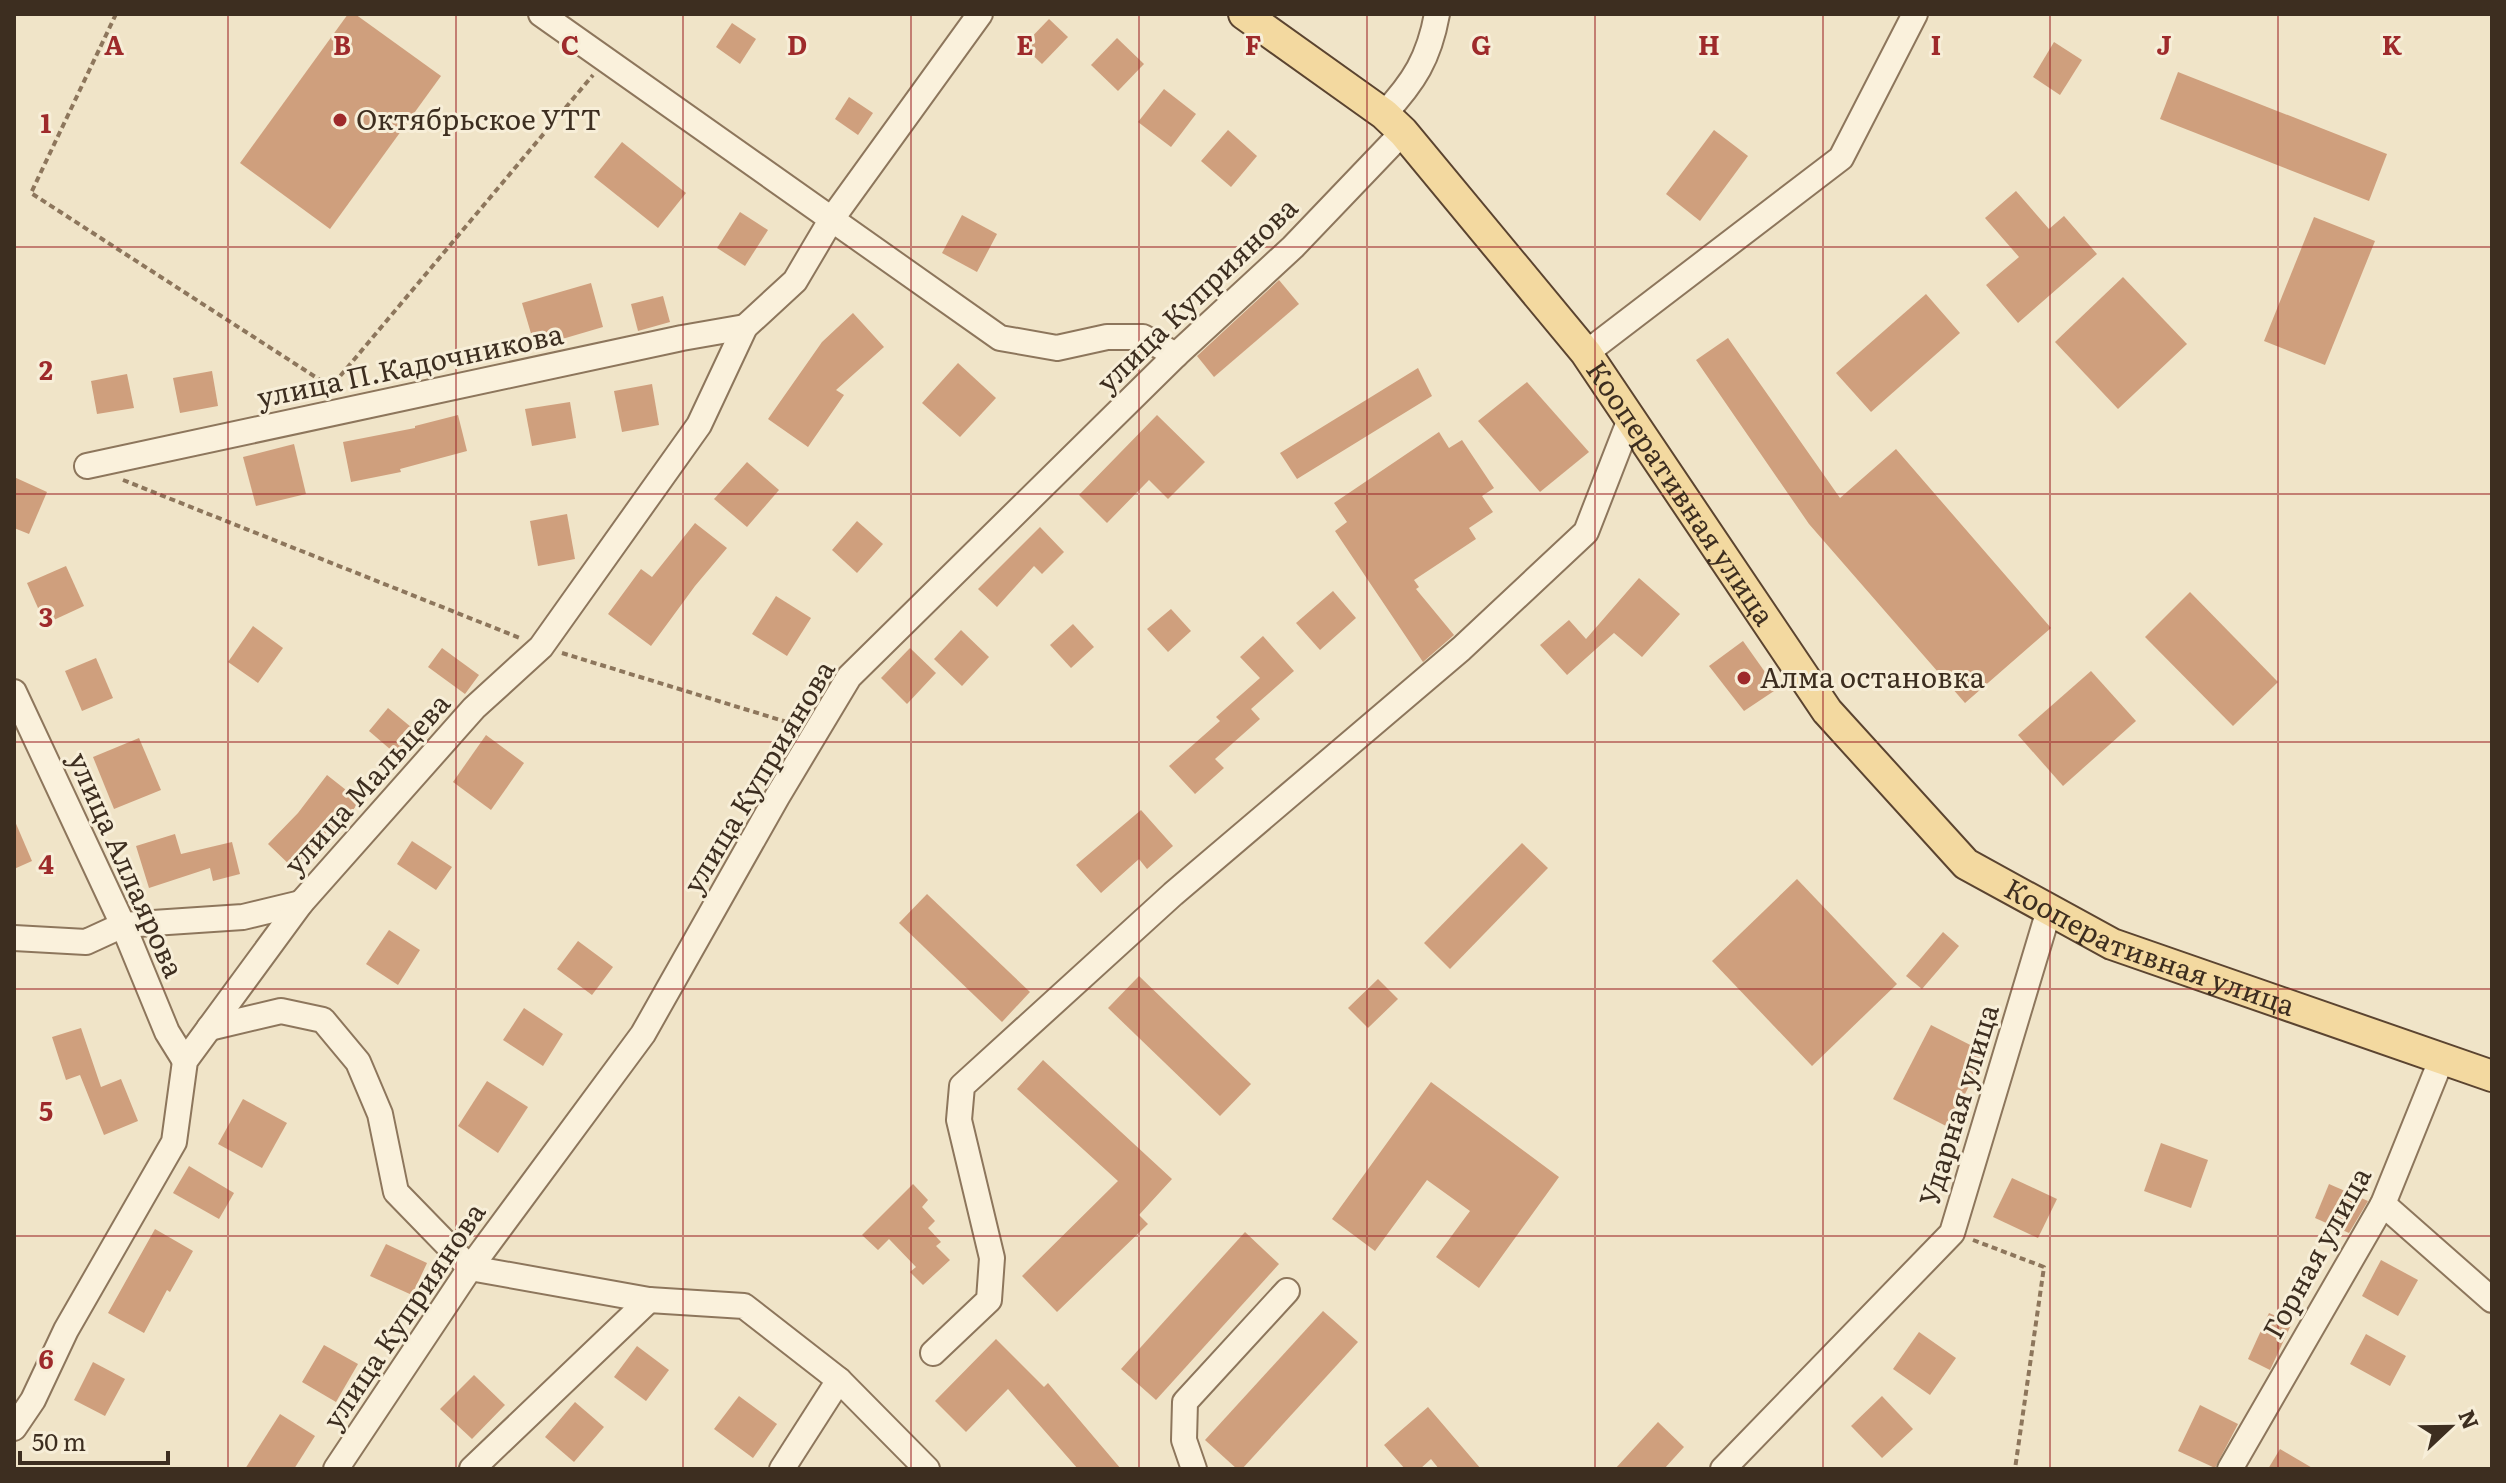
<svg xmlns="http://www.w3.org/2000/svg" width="2506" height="1483" viewBox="0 0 2506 1483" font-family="Literata,serif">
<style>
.building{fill:#cf9f7d}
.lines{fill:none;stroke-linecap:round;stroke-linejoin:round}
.minor-casing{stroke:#8d765c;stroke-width:28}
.major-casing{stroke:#5b4430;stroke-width:34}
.path{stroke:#8d765c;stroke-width:4;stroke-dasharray:6 4;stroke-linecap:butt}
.minor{stroke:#faf1dc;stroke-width:24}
.major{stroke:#f3d9a0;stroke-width:30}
.grid{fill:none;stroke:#9e2a2b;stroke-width:2;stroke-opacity:0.55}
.poi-dot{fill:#9e2a2b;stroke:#f7eed8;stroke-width:3}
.labels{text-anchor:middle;stroke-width:6;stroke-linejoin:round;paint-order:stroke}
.poi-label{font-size:28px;fill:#3d2e20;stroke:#f7eed8;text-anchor:start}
.street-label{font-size:28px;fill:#3d2e20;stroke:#f7eed8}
.grid-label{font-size:26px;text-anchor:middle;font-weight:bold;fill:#9e2a2b;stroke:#f7eed8;stroke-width:6;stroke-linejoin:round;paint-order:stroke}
</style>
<rect width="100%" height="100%" fill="#f0e4c8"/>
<!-- building -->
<g class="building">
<path d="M348,14H355L441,76L330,229L240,163Z"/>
<path d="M1049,19L1068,37L1042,64L1023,46Z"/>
<path d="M732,23L756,39L740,64L716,47Z"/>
<path d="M1117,38L1144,64L1118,91L1091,65Z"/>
<path d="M2054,42L2082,60L2060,95L2033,77Z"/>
<path d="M2178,72L2387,154L2369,201L2160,119Z"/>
<path d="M1164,89L1196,114L1171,147L1138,122Z"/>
<path d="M849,97L873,113L858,135L835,119Z"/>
<path d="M1228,130L1257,156L1231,187L1201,161Z"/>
<path d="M1714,130L1748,156L1700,221L1666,194Z"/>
<path d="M622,142L686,193L658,228L594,177Z"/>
<path d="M2016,191L2049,229L2064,216L2097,254L2018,323L1986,285L2019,257L1985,218Z"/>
<path d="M740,212L768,230L745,266L717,248Z"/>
<path d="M962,215L997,234L977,272L942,253Z"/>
<path d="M2314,217L2375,241L2325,365L2264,341Z"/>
<path d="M2123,277L2187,344L2118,409L2055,342Z"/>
<path d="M1279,280L1299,304L1214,377L1197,356Z"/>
<path d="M591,283L603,327L535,347L522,303Z"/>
<path d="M1926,294L1960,333L1871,412L1836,373Z"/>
<path d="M663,296L670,322L638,331L631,304Z"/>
<path d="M853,313L884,347L836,390L844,395L808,447L768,419L822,342Z"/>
<path d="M1728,338L1840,498L1896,449L2051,628L1965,703L1809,524L1696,360Z"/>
<path d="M958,363L996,398L960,437L922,403Z"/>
<path d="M1418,368L1432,396L1297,479L1280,453Z"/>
<path d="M212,371L218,406L180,413L173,378Z"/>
<path d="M127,374L134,408L97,414L91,381Z"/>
<path d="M1527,382L1589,452L1540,492L1478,421Z"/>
<path d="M652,384L659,425L622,432L614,391Z"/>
<path d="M570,402L576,438L532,446L525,409Z"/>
<path d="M458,415L467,451L400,469L401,472L351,482L343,442L415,428V426Z"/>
<path d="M1157,415L1205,462L1168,499L1149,480L1107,523L1079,495Z"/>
<path d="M1439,432L1449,448L1462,440L1494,488L1482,496L1493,512L1469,528L1476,539L1414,580L1419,587L1416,589L1454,635L1423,662L1335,531L1347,522L1334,503Z"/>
<path d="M294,444L306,494L256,506L243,457Z"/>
<path d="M747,462L779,490L747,527L714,499Z"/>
<path d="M14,477L47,492L29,534L14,528Z"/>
<path d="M567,514L575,559L538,566L530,521Z"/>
<path d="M857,521L883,544L857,573L832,550Z"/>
<path d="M695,523L727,548L695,586L651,646L608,614L641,569L652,577Z"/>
<path d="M1040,527L1064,552L1042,574L1034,566L997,607L978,589Z"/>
<path d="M66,566L84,606L45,624L27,583Z"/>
<path d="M1639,578L1680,614L1642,657L1614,633L1567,675L1540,645L1569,620L1586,639Z"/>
<path d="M1333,591L1356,618L1320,650L1296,623Z"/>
<path d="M2190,592L2278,682L2233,726L2145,637Z"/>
<path d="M776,596L811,618L787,656L752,634Z"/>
<path d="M1171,609L1191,631L1168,652L1147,629Z"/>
<path d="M1073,624L1094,647L1071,668L1050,645Z"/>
<path d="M253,626L283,648L258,683L228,662Z"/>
<path d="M961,630L989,657L962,686L934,659Z"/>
<path d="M1263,636L1294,671L1251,709L1260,719L1215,759L1224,768L1195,794L1169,766L1220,721L1216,717L1260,678L1240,657Z"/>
<path d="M1743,641L1777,689L1744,711L1709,666Z"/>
<path d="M442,648L479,675L465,694L428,667Z"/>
<path d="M910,648L936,673L907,704L881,678Z"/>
<path d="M96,658L113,698L82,711L65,671Z"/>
<path d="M2091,671L2136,721L2063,786L2018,735Z"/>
<path d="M388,708L417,732L398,756L369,731Z"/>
<path d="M486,735L524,763L491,810L453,782Z"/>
<path d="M139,738L161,790L114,809L93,757Z"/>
<path d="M327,775L360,801L337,830L332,827L293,868L268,844L298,813Z"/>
<path d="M1141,810L1173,846L1147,869L1139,859L1101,893L1076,865Z"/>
<path d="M14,819L32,861L14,869Z"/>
<path d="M175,834L181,854L232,842L240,874L213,881L210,868L149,888L136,846Z"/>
<path d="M412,841L452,867L436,890L397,864Z"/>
<path d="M1522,843L1548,868L1450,969L1424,943Z"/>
<path d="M1797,879L1897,984L1812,1066L1712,961Z"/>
<path d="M927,894L1030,992L1002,1022L899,923Z"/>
<path d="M389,930L420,950L398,985L366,964Z"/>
<path d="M1943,932L1959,946L1922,989L1906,976Z"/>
<path d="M578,941L613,967L592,995L557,969Z"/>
<path d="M1139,976L1251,1084L1220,1116L1108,1008Z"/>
<path d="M1378,979L1398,999L1368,1028L1348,1008Z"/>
<path d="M524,1008L563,1034L543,1066L503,1040Z"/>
<path d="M1931,1025L1986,1053L1948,1127L1893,1099Z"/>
<path d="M81,1028L101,1087L121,1079L138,1121L104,1135L80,1075L66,1080L52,1037Z"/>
<path d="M1043,1060L1172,1179L1139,1215L1148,1224L1057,1312L1022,1276L1118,1181L1017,1089Z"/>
<path d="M487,1081L528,1107L498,1153L458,1126Z"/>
<path d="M1431,1082L1559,1177L1479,1288L1436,1257L1470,1211L1427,1180L1375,1251L1332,1219Z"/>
<path d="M243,1099L287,1123L262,1168L218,1144Z"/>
<path d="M2161,1143L2208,1160L2191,1208L2144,1191Z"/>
<path d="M189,1166L234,1193L219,1219L173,1193Z"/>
<path d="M2012,1178L2057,1199L2038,1238L1993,1217Z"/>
<path d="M913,1184L928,1200L922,1207L935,1221L928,1228L941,1242L936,1246L950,1260L923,1285L910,1272L916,1267L889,1239L878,1250L862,1235Z"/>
<path d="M2329,1184L2368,1201L2349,1233L2315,1218Z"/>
<path d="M155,1229L193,1251L170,1292L167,1290L144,1333L108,1313Z"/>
<path d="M1245,1232L1279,1264L1156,1400L1121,1369Z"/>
<path d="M386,1244L427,1263L412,1295L370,1276Z"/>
<path d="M2381,1260L2418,1280L2398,1316L2362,1296Z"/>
<path d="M1323,1311L1358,1342L1242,1469H1237L1205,1440Z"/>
<path d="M2269,1313L2292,1323L2270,1370L2248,1359Z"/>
<path d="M1919,1332L1956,1358L1930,1395L1893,1369Z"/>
<path d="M2366,1334L2406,1356L2390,1386L2350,1364Z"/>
<path d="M996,1339L1044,1387L1048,1383L1121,1469H1078L1008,1389L966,1432L935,1401Z"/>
<path d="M324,1345L358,1364L336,1402L302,1382Z"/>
<path d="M637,1346L669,1370L646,1401L614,1377Z"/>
<path d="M93,1362L125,1379L105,1416L74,1400Z"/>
<path d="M474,1375L505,1405L472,1439L440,1409Z"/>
<path d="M739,1396L777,1424L753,1458L714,1429Z"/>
<path d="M1882,1396L1913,1429L1882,1458L1851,1426Z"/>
<path d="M575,1402L604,1427L574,1462L545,1437Z"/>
<path d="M2200,1405L2238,1424L2215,1468L2178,1451Z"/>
<path d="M1428,1407L1481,1469H1439L1431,1459L1420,1469H1405L1384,1445Z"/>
<path d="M280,1414L315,1436L294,1469H245Z"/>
<path d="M1658,1422L1684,1447L1664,1469H1615Z"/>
<path d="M2280,1449L2314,1469H2268Z"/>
</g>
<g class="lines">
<!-- minor casing -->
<g class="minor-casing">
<g id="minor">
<path d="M541,14L1000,338L1057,348L1107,337H1143L1176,355"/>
<path d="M1384,114C1414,82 1429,58 1437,14"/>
<path d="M1586,353L1841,158L1915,14"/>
<path d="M87,466L682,338L745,327"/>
<path d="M14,692L123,925L167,1032L185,1061"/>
<path d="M14,938L86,942L123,925L243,917L301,903"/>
<path d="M209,1028L281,1011L323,1020L358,1062L380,1114L396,1192L470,1268L649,1300L744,1306L839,1380L927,1469"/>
<path d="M2383,1204L2492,1300"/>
<path d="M933,1353L989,1300L992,1258L959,1120L962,1086L1173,894L1461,649L1586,532L1630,419"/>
<path d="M14,1428L33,1400L66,1330L174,1142L185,1061L301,903L474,708L541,647L699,425L745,327L795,281L831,220L980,14"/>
<path d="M336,1469L470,1268L643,1034L777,797L849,677L1176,355L1293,247L1403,132"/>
<path d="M472,1469L649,1300"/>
<path d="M782,1469L839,1380"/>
<path d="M1194,1469L1184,1440L1185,1402L1287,1291"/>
<path d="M1723,1469L1952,1233L2049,910"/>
<path d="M2230,1469L2383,1204L2442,1058"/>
</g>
</g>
<!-- major casing -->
<g class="major-casing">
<g id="major">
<path id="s1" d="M1244,14L1384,114L1403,132L1586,353L1827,711L1966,864L2112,944L2492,1076"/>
</g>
</g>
<!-- path -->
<g class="path">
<path d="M116,14L31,193L331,387L593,75"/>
<path d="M123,480L520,638"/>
<path d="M562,653L790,723"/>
<path d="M1973,1240L2044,1267L2015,1469"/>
</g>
<!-- minor -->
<use href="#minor" class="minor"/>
<!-- major -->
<use href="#major" class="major"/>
</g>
<!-- grid -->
<path class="grid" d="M228,14V1469M456,14V1469M683,14V1469M911,14V1469M1139,14V1469M1367,14V1469M1595,14V1469M1823,14V1469M2050,14V1469M2278,14V1469M14,247H2492M14,494H2492M14,742H2492M14,989H2492M14,1236H2492"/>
<!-- markers -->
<g class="poi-dot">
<circle cx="340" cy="120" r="8"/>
<circle cx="1744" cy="678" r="8"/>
</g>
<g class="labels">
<!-- poi labels -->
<g class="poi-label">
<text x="356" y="130">Октябрьское УТТ</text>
<text x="1760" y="688">Алма остановка</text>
</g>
<!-- street labels -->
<g class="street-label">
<text transform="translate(1197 295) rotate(-44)" y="10">улица Куприянова</text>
<text transform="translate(410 366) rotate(-12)" y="10">улица П.Кадочникова</text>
<text dy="10" stroke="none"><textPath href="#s1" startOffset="654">Кооперативная улица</textPath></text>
<text transform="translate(759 777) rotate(-59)" y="10">улица Куприянова</text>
<text transform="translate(367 784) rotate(-48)" y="10">улица Мальцева</text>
<text transform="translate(126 865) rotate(66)" y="10">улица Аллаярова</text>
<text dy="10" stroke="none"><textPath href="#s1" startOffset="1326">Кооперативная улица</textPath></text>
<text transform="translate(1959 1105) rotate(-73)" y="10">Ударная улица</text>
<text transform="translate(2317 1253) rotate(-61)" y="10">Горная улица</text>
<text transform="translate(404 1316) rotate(-56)" y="10">улица Куприянова</text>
</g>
</g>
<g class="grid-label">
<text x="114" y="55">A</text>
<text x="342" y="55">B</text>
<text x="570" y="55">C</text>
<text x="797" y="55">D</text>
<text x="1025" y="55">E</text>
<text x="1253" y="55">F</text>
<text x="1481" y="55">G</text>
<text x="1709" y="55">H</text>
<text x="1936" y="55">I</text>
<text x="2164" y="55">J</text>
<text x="2392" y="55">K</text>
<text x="46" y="133">1</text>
<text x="46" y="380">2</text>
<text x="46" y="627">3</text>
<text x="46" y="874">4</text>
<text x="46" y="1121">5</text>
<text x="46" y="1369">6</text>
</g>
<!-- border -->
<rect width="2506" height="1483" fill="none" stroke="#3d2e20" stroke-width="32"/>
<!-- north arrow -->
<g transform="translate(2450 1427) rotate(68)" stroke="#f7eed8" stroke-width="6" paint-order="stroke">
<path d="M0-6L14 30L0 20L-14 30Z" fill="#3d2e20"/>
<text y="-12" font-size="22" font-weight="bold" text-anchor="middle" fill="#3d2e20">N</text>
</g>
<!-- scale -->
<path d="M20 1451v12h148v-12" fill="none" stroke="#3d2e20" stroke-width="4"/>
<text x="32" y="1451" font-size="24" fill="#3d2e20" stroke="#f7eed8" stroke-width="6" paint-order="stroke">50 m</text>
</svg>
